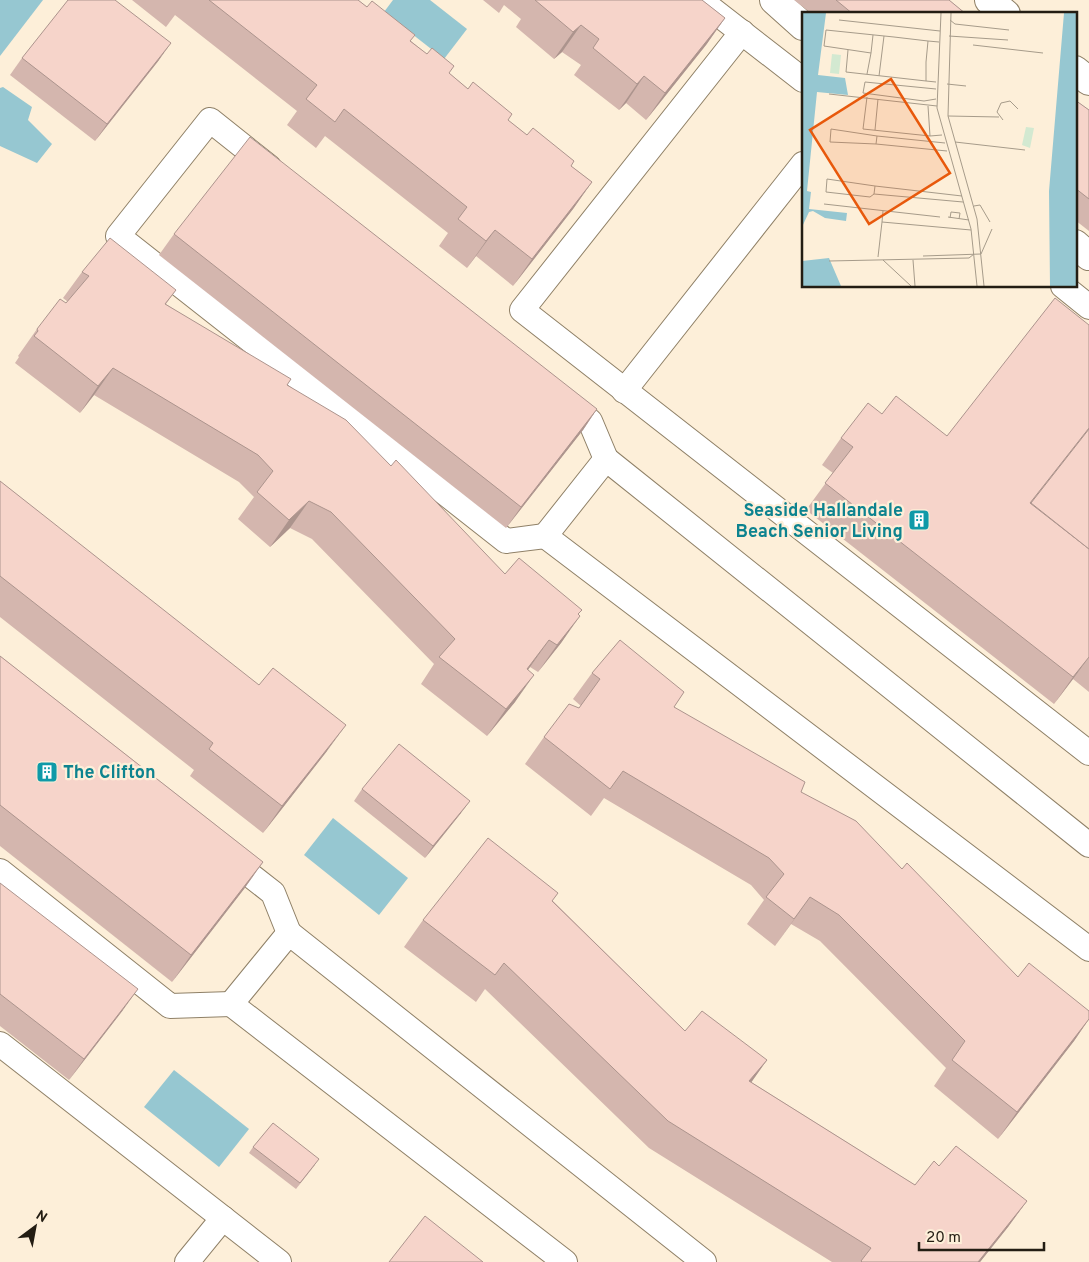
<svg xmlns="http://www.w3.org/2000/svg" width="1089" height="1262" viewBox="0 0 1089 1262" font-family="Overpass,sans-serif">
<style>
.water{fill:#96c7d1}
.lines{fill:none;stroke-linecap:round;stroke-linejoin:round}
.lane-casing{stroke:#8f8067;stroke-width:26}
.street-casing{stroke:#8f8067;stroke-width:30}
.lane{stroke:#fff;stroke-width:24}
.street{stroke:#fff;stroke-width:28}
.wall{fill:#d4b6ae}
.shaded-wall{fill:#ac948d}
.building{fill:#f6d4ca;stroke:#ac948d}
.labels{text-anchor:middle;stroke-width:4.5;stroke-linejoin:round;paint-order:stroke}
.culture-label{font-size:18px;font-weight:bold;fill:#0d838f;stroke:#fdefd9;text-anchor:end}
.inset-road{fill:none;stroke:#a69b8a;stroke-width:1}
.view{fill:#e8590c;fill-opacity:0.15;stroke:#e8590c;stroke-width:2.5}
.inset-edge{fill:none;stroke:#231d13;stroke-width:2.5}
</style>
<rect width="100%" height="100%" fill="#fdefd9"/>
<!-- water -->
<g class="water">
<path d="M0,0H43L0,56Z"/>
<path d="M393,0H430L467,29L444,59L384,12Z"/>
<path d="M3,87L32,107L28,120L52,144L37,163L0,146V88Z"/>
<path d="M333,818L408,878L379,915L304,855Z"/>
<path d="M174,1070L249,1129L219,1167L144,1107Z"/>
</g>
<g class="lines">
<!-- lane casing -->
<g class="lane-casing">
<g id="lane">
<path d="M700,0L803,80"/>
<path d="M742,32L522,310L1089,753"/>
<path d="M269,167L210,120L118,236L506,541L545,536"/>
<path d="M1063,286L1089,307"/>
<path d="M624,391L803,164"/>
<path d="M564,400L590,421L606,459"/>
<path d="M1089,845L606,459L545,536L1089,949"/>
<path d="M227,857L273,893L289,933"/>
<path d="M0,871L170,1006L231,1004"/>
<path d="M0,1044L279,1262"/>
<path d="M187,1262L223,1218"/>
<path d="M565,1262L231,1004L289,933L704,1262"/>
</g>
</g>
<!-- street casing -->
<g class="street-casing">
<g id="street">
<path d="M774,0L803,26"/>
<path d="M989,0L1006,14"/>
<path d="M1075,70L1089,81"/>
<path d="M1075,244L1089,256"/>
</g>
</g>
<!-- lane -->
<use href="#lane" class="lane"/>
<!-- street -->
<use href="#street" class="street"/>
</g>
<!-- wall -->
<g class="wall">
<path d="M132,0H358L411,41L468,89L527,135L571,166L592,182L573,209L513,286L476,256L467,268L439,246L448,233L325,136L316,148L287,125L297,111L175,15L166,27Z"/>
<path d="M483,0H702L725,18L706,45L646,120L626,103L619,110L574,75L581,65L562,52L554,59L516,27L521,19L504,5L499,13Z"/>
<path d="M794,0H949L966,14H812Z"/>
<path d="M22,58L159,60L95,141L10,75Z"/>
<path d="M1075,100L1089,110V231L1075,220Z"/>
<path d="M174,234L597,409L583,430L506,528L159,255Z"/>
<path d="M82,272L176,290L166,304L287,385L391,466L505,574L579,615L561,643L538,672L530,667L528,670L515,702L487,736L421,684L434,664L312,539L290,528L270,547L238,519L254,497L239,482L94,395L80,413L15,363L19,357L18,356L37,329L68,302L63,298Z"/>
<path d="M1089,325V692L1073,679L1054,704L806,510L833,473L822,465L841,438L882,414L947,436Z"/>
<path d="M0,481L327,751L263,833L190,776L194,770L0,617Z"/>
<path d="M0,656L263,862L244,889L172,982L0,846Z"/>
<path d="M592,673L674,707L801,792L902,869L1018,977L1089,1019L1074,1041L998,1139L934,1086L946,1068L820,941L791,924L775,946L747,924L764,900L751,885L604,798L591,816L525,764L544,737L579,708L581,706L573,699Z"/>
<path d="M362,789L461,813L425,858L354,801Z"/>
<path d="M0,883L123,1010L69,1080L0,1026Z"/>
<path d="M553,901L685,1031L767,1060L751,1082L915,1185L939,1166L1027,1201L1008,1227L980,1262H832L649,1148L485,989L476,1002L404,947L423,920Z"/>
<path d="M253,1147L315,1165L296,1189L249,1153Z"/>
</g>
<!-- shaded-wall -->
<g class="shaded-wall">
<path d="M725,18L706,45L646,120L665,93Z"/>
<path d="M581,25L562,52L554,59L573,32Z"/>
<path d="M171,43L159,60L95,141L107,124Z"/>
<path d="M644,76L626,103L619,110L637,84Z"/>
<path d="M592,182L573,209L513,286L532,259Z"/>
<path d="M495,230L476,256L467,268L486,241Z"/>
<path d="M113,368L94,395L80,413L98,386Z"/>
<path d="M597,409L583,430L506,528L521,507Z"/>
<path d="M309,501L290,528L270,547L289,520Z"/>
<path d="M580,616L561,643L538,672L557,645Z"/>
<path d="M549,640L530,667L508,695L527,669Z"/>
<path d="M1089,657L1073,679L1054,704L1073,677Z"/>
<path d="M534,675L515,702L487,736L506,709Z"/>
<path d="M346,725L327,751L263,833L282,806Z"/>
<path d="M470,801L461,813L425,858L433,846Z"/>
<path d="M263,862L244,889L172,982L191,955Z"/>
<path d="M810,897L791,924L775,946Z"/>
<path d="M138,989L123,1010L69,1080L84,1059Z"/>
<path d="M1089,1019L1074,1041L998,1139L1017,1112Z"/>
<path d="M767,1060L748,1087L749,1081Z"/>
<path d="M1027,1201L1008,1227L980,1262H978Z"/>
</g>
<!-- building -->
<g class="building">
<path d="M68,0H115L171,43L107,124L22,58Z"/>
<path d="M209,0H358L367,7L372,1L415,35L410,41L427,54L432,48L454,66L449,73L468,89L473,82L512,114L508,120L527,135L533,128L574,161L571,166L592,182L532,259L495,230L486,241L458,219L467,207L344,109L335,122L306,99L317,85Z"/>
<path d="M535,0H702L725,18L665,93L644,76L637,84L593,48L599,39L581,25L573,32Z"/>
<path d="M836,0H949L966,14H853Z"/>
<path d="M1075,100L1089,110V199L1075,188Z"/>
<path d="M250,137L597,409L521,507L174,234Z"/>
<path d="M110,238L176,290L165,304L291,379L287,385L346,420L391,466L396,460L505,574L519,558L582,610L578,614L580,616L557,645L549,640L527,669L534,675L506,709L439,657L455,639L331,512L309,501L289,520L257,492L273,471L258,455L113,368L98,386L34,336L38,331L37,329L60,299L66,303L89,276L82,272Z"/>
<path d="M1055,298L1089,325V428L1030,503L1089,549V657L1073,677L825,483L853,447L841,438L868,403L882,414L896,396L947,436Z"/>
<path d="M1089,429V549L1031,503Z"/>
<path d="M0,481L259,685L273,668L346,725L282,806L209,749L213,743L0,576Z"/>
<path d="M620,640L684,692L674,707L805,782L801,792L856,821L902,869L907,863L1018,977L1029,963L1089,1011V1019L1017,1112L952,1060L965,1041L839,915L810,897L794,919L766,897L784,874L769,858L623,771L610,789L544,737L569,704L579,708L600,679L592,673Z"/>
<path d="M0,656L263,862L191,955L0,805Z"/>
<path d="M399,744L470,801L433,846L362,789Z"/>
<path d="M488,838L558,893L552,901L685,1031L702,1011L767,1060L749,1081L915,1185L934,1161L939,1166L956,1146L1027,1201L978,1262H862L861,1261L871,1248L668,1121L504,963L495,975L423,920Z"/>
<path d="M0,883L138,989L84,1059L0,994Z"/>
<path d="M273,1123L319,1159L300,1183L253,1147Z"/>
<path d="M425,1216L483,1262H389Z"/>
</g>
<!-- icons -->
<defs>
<g id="building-square" transform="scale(1.125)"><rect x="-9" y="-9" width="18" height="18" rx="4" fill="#0f9aa8" stroke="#fdefd9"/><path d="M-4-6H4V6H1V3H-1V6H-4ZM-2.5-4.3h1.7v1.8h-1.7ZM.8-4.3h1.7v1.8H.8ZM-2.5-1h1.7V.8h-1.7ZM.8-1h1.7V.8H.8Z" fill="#fff"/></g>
</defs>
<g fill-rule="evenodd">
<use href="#building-square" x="919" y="520"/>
<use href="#building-square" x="47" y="772"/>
</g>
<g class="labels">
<!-- culture labels -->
<g class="culture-label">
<text x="903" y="516">Seaside Hallandale<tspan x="903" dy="21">Beach Senior Living</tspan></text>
<text x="63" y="778" text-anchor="start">The Clifton</text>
</g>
</g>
<!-- overview -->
<g transform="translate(802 12)">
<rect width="275" height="275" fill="#fdefd9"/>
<path d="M30,42L39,43L37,62L28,61ZM224,115L232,116L228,136L220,133Z" fill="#d3e9d1"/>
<path d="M0,1H24L16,63L43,66L46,83L15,80L5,179L9,180L7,197L45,201L44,209L23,206L11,199L7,200L0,215ZM262,1H275V274H248L247,179ZM27,246L39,274H0V249Z" fill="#96c7d1"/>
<path class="inset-road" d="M139,1L135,96L169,217L175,274M149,1L146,104L175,207L182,274M37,8L138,19M148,8L153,12L207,18M71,23L69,41L22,34L24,18L92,25L126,29M147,24L206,28M171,33L241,41M46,38L44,60L124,69M65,62L69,41M77,64L82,24M134,70L124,69V50L126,29L137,30M145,72L164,74M134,77L63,70L61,81L122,89L134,87M27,82L135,94M65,85L61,117L128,124M126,94L128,124L140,123M146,104L197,105M201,108L195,100L199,91L208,89L216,97M73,118L76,87M153,130L223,138M143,131L75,124L74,132L145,139M74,132L28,130L29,117L75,124M72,182L68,185L24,180L25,167L73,174M160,184L73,174L72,182L161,190M22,192L138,205M172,194L178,193L188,210M81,199L80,210L169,218M146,205L167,208M148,206L149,200L158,201L157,207M121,244L179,242L190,217M76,245L80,210M81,248L109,274M111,248L113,274M27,249L167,246L172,242"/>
<path class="view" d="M89,67L148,161L67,212L8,118Z"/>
<rect width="275" height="275" class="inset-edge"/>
</g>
<!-- north arrow -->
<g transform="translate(35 1227) rotate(32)" stroke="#fdefd9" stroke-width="4" paint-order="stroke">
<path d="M0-4L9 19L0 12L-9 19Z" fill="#231d13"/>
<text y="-8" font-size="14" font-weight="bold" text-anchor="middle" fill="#231d13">N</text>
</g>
<!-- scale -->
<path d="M919 1242v8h125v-8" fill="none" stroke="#231d13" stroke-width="2.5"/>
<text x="926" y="1242" font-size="15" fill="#231d13" stroke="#fdefd9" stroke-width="4" paint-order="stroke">20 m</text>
</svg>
